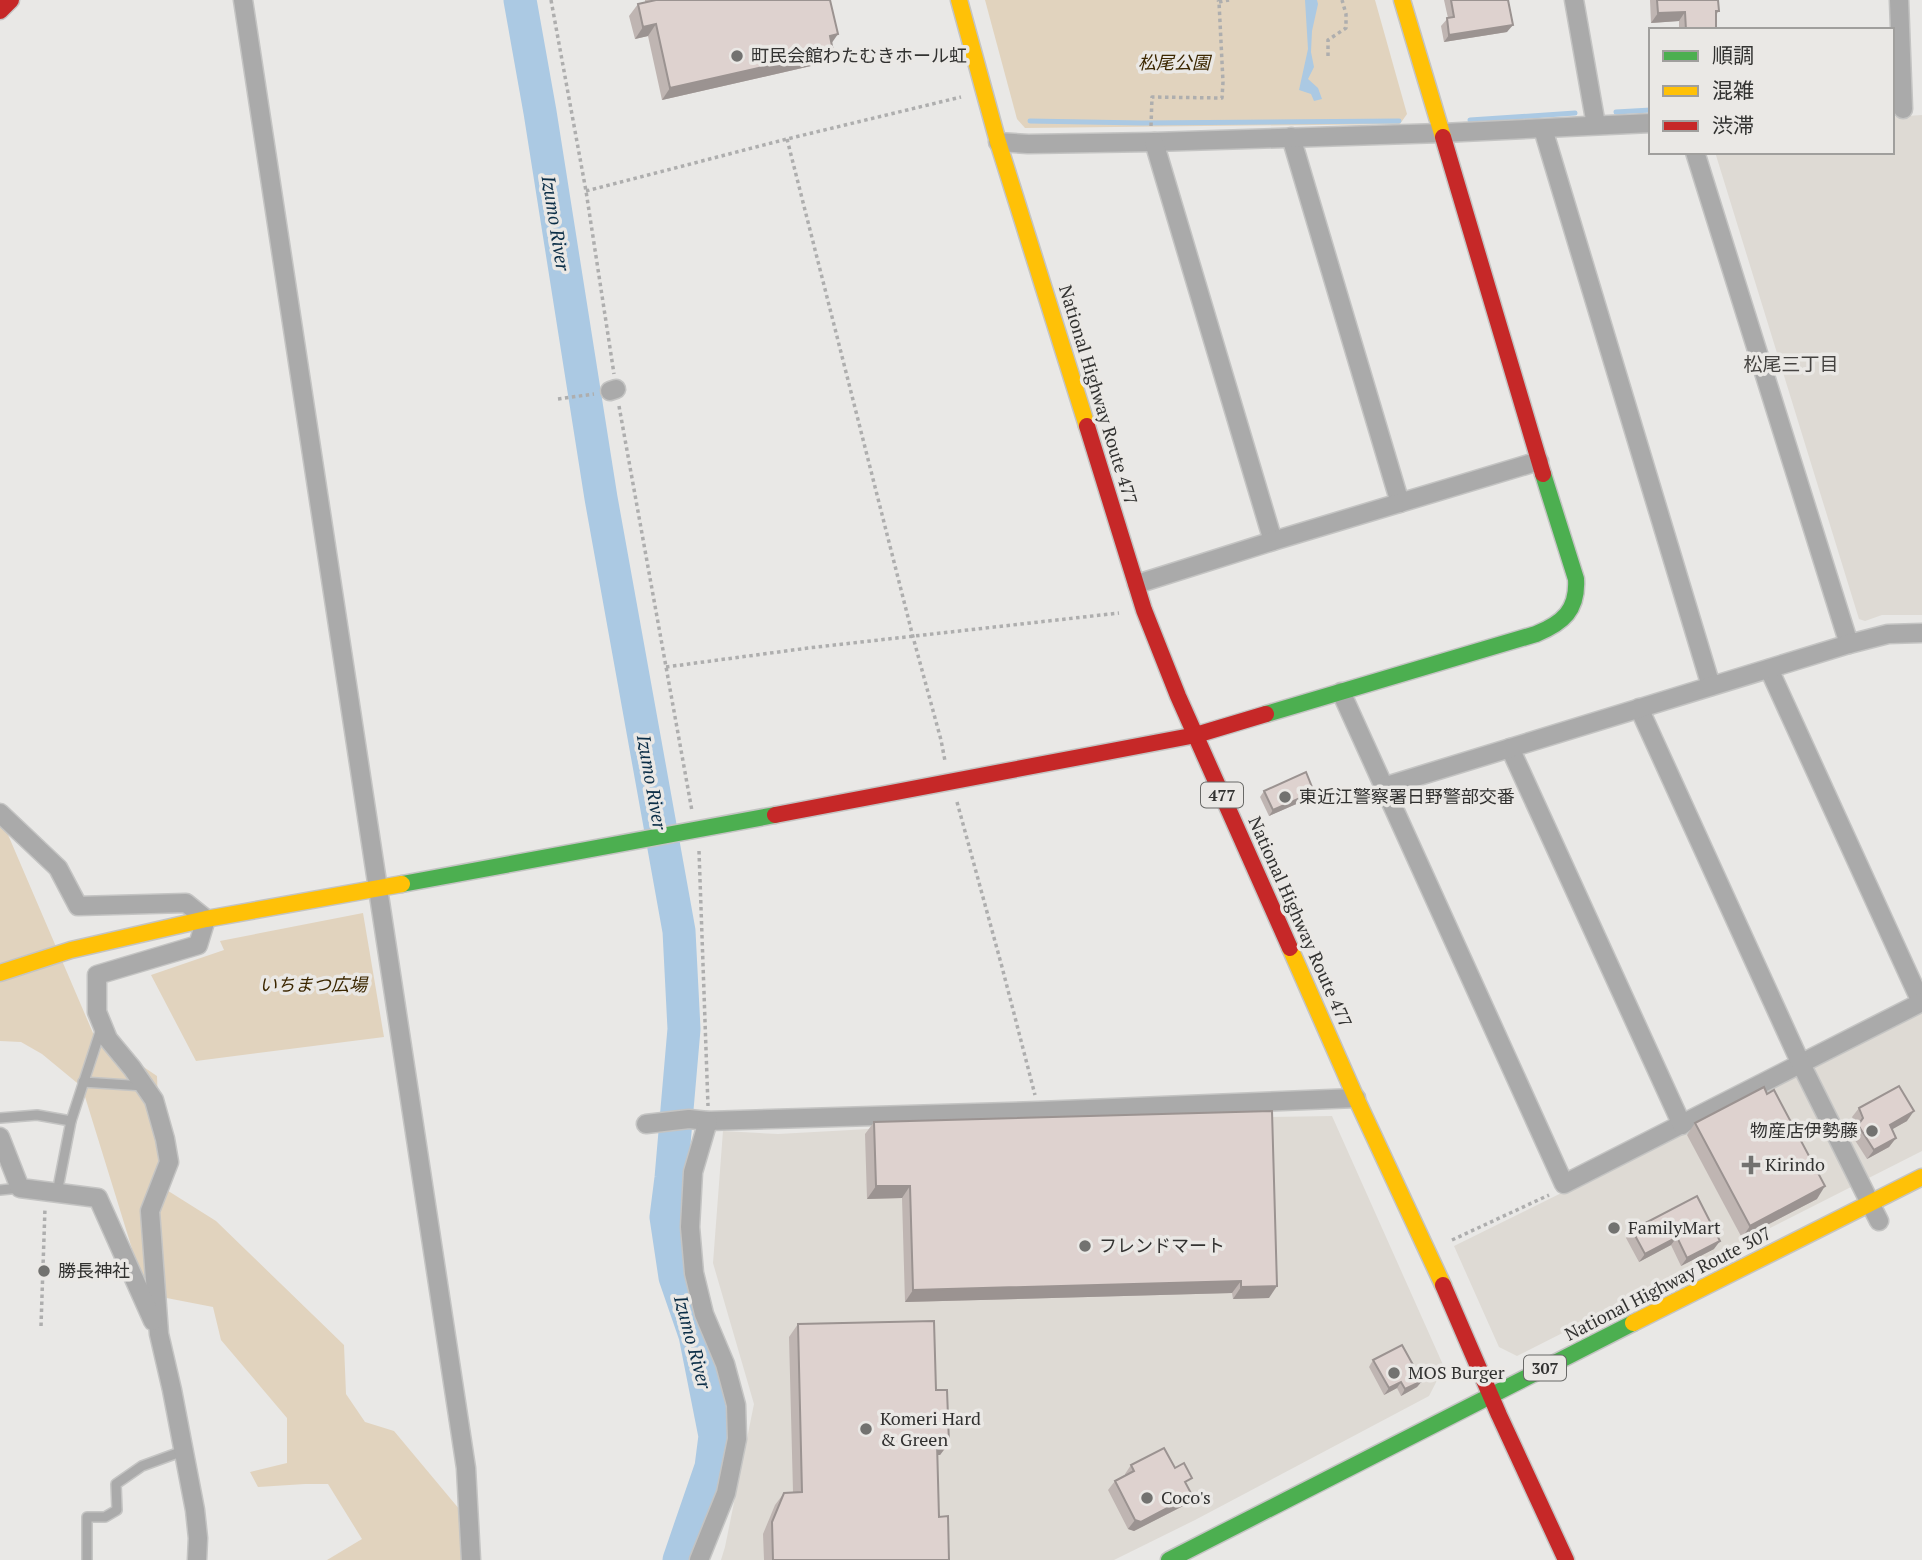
<svg xmlns="http://www.w3.org/2000/svg" width="1922" height="1560" viewBox="0 0 1922 1560" font-family="'PT Serif','Noto Sans JP',serif">
<style>
.built{fill:#dedad4}
.green{fill:#e1d3be}
.water{fill:#abc9e3}
.lines{fill:none;stroke-linecap:round;stroke-linejoin:round}
.stream{stroke:#abc9e3;stroke-width:5}
.river{stroke:#abc9e3;stroke-width:33}
.lane-casing{stroke:#c4c4c3;stroke-width:12}
.street-casing{stroke:#c4c4c3;stroke-width:21}
.fast-casing{stroke:#c4c4c3;stroke-width:19}
.slow-casing{stroke:#c4c4c3;stroke-width:19}
.jam-casing{stroke:#c4c4c3;stroke-width:19}
.path{stroke:#aeaeae;stroke-width:3.5;stroke-dasharray:3.5 3.5;stroke-linecap:butt}
.lane{stroke:#aaa;stroke-width:9}
.street{stroke:#aaa;stroke-width:18}
.fast{stroke:#4caf50;stroke-width:16}
.slow{stroke:#ffc107;stroke-width:16}
.jam{stroke:#c62828;stroke-width:16}
.wall{fill:#bfb5b2}
.shaded-wall{fill:#9b9391}
.building{fill:#ded2cf;stroke:#9b9391;stroke-width:2}
.poi-dot{fill:#727270;stroke:#eae8e5;stroke-width:2.5}
.labels{text-anchor:middle;stroke-width:7;stroke-linejoin:round;paint-order:stroke}
.shield{fill:#eae8e5;stroke:#696967;stroke-width:2}
.shield-label{font-size:16px;font-weight:bold;fill:#323231}
.poi-label{font-size:18px;fill:#323231;stroke:#eae8e5;text-anchor:start}
.park-label{font-size:18px;font-style:italic;fill:#3c2700;stroke:#eae8e5}
.street-label{font-size:18px;fill:#323231;stroke:#eae8e5}
.water-label{font-size:19px;font-style:italic;fill:#0a2d46;stroke:#eae8e5}
.neighbourhood-label{font-size:19px;fill:#454341;stroke:#eae8e5}
</style>
<rect width="100%" height="100%" fill="#e9e8e6"/>
<!-- built -->
<g class="built">
<path d="M1922,115V615H1882L1865,621L1859,619L1715,152H1892V117Z"/>
<path d="M1922,1010V1151L1517,1356L1499,1347L1454,1246L1640,1154Z"/>
<path d="M1332,1116L1444,1367L1429,1396L1195,1520L1114,1560H721L725,1547L754,1404L713,1263L723,1131L778,1134L1014,1121Z"/>
</g>
<!-- green -->
<g class="green">
<path d="M985,0H1375L1407,114L1400,124L1025,128L1017,119Z"/>
<path d="M0,816L93,1033L157,1076L160,1158L154,1182L216,1221L344,1345L346,1394L365,1422L394,1431L460,1510L465,1560H327L362,1539L328,1484H305L258,1487L250,1472L287,1463V1418L221,1340L213,1307L146,1294L82,1087L42,1054L21,1042L0,1041Z"/>
<path d="M363,913L384,1037L196,1061L151,975L224,950L220,941Z"/>
</g>
<!-- water -->
<path class="water" d="M1305,0H1317L1318,4L1312,31L1311,52L1314,67L1308,79L1318,88L1322,99L1314,101L1311,94L1299,90L1308,49Z"/>
<g class="lines">
<!-- stream -->
<g class="stream">
<path d="M1616,112L1651,110"/>
<path d="M1470,120L1575,113"/>
<path d="M1030,121L1142,123L1399,121"/>
</g>
<!-- river -->
<path class="river" d="M520,0L540,112L601,498L679,931L684,1029L671,1178L666,1217L675,1277L695,1335L715,1436L711,1467L679,1560"/>
<!-- lane casing -->
<g class="lane-casing">
<g id="lane">
<path d="M83,1082L144,1086"/>
<path d="M0,1118L37,1115L71,1121"/>
<path d="M0,1190L20,1188"/>
<path d="M57,1193L71,1121L101,1029"/>
<path d="M87,1560V1517H105L117,1510L116,1484L142,1466L183,1451"/>
</g>
</g>
<!-- street casing -->
<g class="street-casing">
<g id="street">
<path d="M243,0L466,1468L471,1560"/>
<path d="M1574,0L1596,125"/>
<path d="M1899,0L1903,109"/>
<path d="M1543,129L1711,686"/>
<path d="M1291,137L1400,503"/>
<path d="M998,142L1028,144L1154,142L1442,133L1651,123"/>
<path d="M1154,142L1273,541"/>
<path d="M1695,152L1849,644"/>
<path d="M610,391L616,389"/>
<path d="M1137,584L1273,541L1539,461"/>
<path d="M1769,669L1921,1002"/>
<path d="M1341,692L1564,1184L1922,1002"/>
<path d="M1639,708L1801,1064L1879,1221"/>
<path d="M1510,748L1682,1125"/>
<path d="M1383,787L1849,644L1888,634L1922,633"/>
<path d="M0,813L58,868L78,906L186,903L206,919L198,945L97,975V1012L108,1039L132,1068L154,1100L165,1139L169,1162L150,1211L159,1334L172,1390L195,1510L198,1538L197,1560"/>
<path d="M646,1124L689,1119L708,1121L1039,1111L1356,1098"/>
<path d="M0,1137L20,1188L98,1198L153,1321"/>
<path d="M699,1560L726,1493L737,1439L736,1405L725,1364L704,1314L694,1273L690,1227L693,1172L708,1121"/>
</g>
</g>
<!-- fast casing -->
<g class="fast-casing">
<g id="fast">
<path d="M1266,714L1536,634C1563,623 1578,610 1576,579L1543,474"/>
<path d="M402,884L775,815"/>
<path d="M1169,1560L1633,1323"/>
</g>
</g>
<!-- slow casing -->
<g class="slow-casing">
<g id="slow">
<path d="M959,0L998,142L1087,426"/>
<path d="M1402,0L1443,137"/>
<path d="M1290,948L1356,1098L1443,1285"/>
<path d="M0,973L71,950L206,919L402,884"/>
<path d="M1633,1323L1922,1177"/>
</g>
</g>
<!-- jam casing -->
<g class="jam-casing">
<g id="jam">
<path d="M0,11L11,0"/>
<path d="M1443,137L1543,474"/>
<path d="M1087,426L1144,610L1178,696L1290,948"/>
<path d="M775,815L1196,735L1266,714"/>
<path d="M1443,1285L1499,1415L1566,1560"/>
</g>
</g>
<!-- path -->
<g class="path">
<path d="M551,0L586,191L614,374"/>
<path d="M1219,2L1229,0"/>
<path d="M1328,56V40L1346,28V14L1342,0"/>
<path d="M1151,126L1152,97L1222,98L1223,82L1219,2L1218,0"/>
<path d="M787,139L913,637L941,740L945,761"/>
<path d="M586,191L787,139L961,97"/>
<path d="M558,399L594,394"/>
<path d="M619,406L692,811"/>
<path d="M666,667L808,648L1119,613"/>
<path d="M957,802L1002,967L1035,1095"/>
<path d="M699,851L708,1106"/>
<path d="M1452,1240L1549,1195"/>
<path d="M41,1326L45,1208"/>
</g>
<!-- lane -->
<use href="#lane" class="lane"/>
<!-- street -->
<use href="#street" class="street"/>
<!-- fast -->
<use href="#fast" class="fast"/>
<!-- slow -->
<use href="#slow" class="slow"/>
<!-- jam -->
<use href="#jam" class="jam"/>
</g>
<!-- wall -->
<g class="wall">
<path d="M645,0H830L831,44L824,63L662,100L648,36L635,39L629,16L638,4L645,2Z"/>
<path d="M1444,0H1508L1507,32L1444,42L1441,26L1448,18Z"/>
<path d="M1650,0H1718L1719,11L1716,15V30H1679V21L1651,23Z"/>
<path d="M1264,791L1314,792L1310,798L1269,816L1260,797Z"/>
<path d="M1859,1108L1907,1121L1892,1129L1896,1138L1889,1147L1867,1159L1851,1134L1857,1127L1852,1117Z"/>
<path d="M1272,1111L1269,1298L1233,1299L1232,1293L905,1302L902,1198L867,1199L865,1134L874,1122Z"/>
<path d="M1695,1123L1817,1199L1742,1238L1687,1135Z"/>
<path d="M1697,1196L1714,1249L1681,1266L1671,1245L1639,1262L1626,1238L1632,1230Z"/>
<path d="M798,1324L936,1390L949,1443L940,1455H937L939,1517L949,1560H764L763,1534L775,1505L784,1493L793,1492L789,1337Z"/>
<path d="M1373,1360L1422,1381L1417,1387L1401,1396L1397,1388L1384,1395L1369,1367Z"/>
<path d="M1131,1465L1175,1468L1192,1495L1185,1505L1134,1531L1128,1529L1108,1490L1115,1481L1125,1475V1474Z"/>
</g>
<!-- shaded-wall -->
<g class="shaded-wall">
<path d="M1685,12L1679,21L1651,23L1658,13Z"/>
<path d="M656,24L648,36L635,39L643,27Z"/>
<path d="M1513,25L1507,32L1444,42L1449,35Z"/>
<path d="M838,34L829,47L830,36Z"/>
<path d="M833,51L824,63L662,100L670,88Z"/>
<path d="M1314,792L1310,798L1269,816L1273,810Z"/>
<path d="M1914,1111L1907,1121L1884,1134L1890,1125Z"/>
<path d="M1896,1138L1889,1147L1867,1159L1874,1150Z"/>
<path d="M876,1186H910L902,1198L867,1199Z"/>
<path d="M1825,1186L1817,1199L1742,1238L1750,1226Z"/>
<path d="M1677,1237L1671,1245L1639,1262L1645,1254Z"/>
<path d="M1720,1241L1714,1249L1681,1266L1687,1258Z"/>
<path d="M1241,1281L1232,1293L905,1302L913,1290Z"/>
<path d="M1277,1286L1269,1298L1233,1299L1241,1287Z"/>
<path d="M1422,1381L1417,1387L1401,1396L1405,1389Z"/>
<path d="M1401,1382L1397,1388L1384,1395L1389,1388Z"/>
<path d="M937,1443H949L940,1455H928Z"/>
<path d="M1192,1495L1185,1505L1134,1531L1128,1529L1135,1520Z"/>
</g>
<!-- building -->
<g class="building">
<path d="M656,0H830L838,34L830,36L833,51L670,88L656,24L643,27L638,4Z"/>
<path d="M1451,0H1508L1513,25L1449,35L1447,18L1454,17Z"/>
<path d="M1657,0H1718L1719,11H1716V30H1686L1685,12L1658,13Z"/>
<path d="M1306,772L1314,792L1273,810L1264,791Z"/>
<path d="M1899,1086L1914,1111L1890,1125L1896,1138L1874,1150L1858,1125L1863,1118L1859,1108Z"/>
<path d="M1764,1087L1767,1094L1774,1090L1825,1186L1750,1226L1695,1123Z"/>
<path d="M1272,1111L1277,1286L1241,1287V1281L913,1290L910,1186H876L874,1122Z"/>
<path d="M1697,1196L1720,1241L1687,1258L1677,1237L1645,1254L1632,1230Z"/>
<path d="M934,1321L936,1390H947L949,1443H937L939,1517L948,1516L949,1560H773L772,1522L784,1493L802,1492L798,1324Z"/>
<path d="M1402,1345L1422,1381L1405,1389L1401,1382L1389,1388L1373,1360Z"/>
<path d="M1164,1448L1175,1468L1184,1463L1192,1478L1185,1482L1192,1495L1141,1522L1135,1520L1115,1481L1134,1471L1131,1465Z"/>
</g>
<!-- markers -->
<g class="poi-dot">
<circle cx="737" cy="56" r="7"/>
<circle cx="1285" cy="797" r="7"/>
<circle cx="1872" cy="1131" r="7"/>
<path d="M1747.5 1154.5h7v7h7v7h-7v7h-7v-7h-7v-7h7z"/>
<circle cx="1614" cy="1228" r="7"/>
<circle cx="1085" cy="1246" r="7"/>
<circle cx="44" cy="1271" r="7"/>
<circle cx="1394" cy="1373" r="7"/>
<circle cx="866" cy="1429" r="7"/>
<circle cx="1147" cy="1498" r="7"/>
</g>
<g class="labels">
<!-- shield labels -->
<g class="shield">
<rect x="1201" y="782.5" width="42" height="25" rx="5"/>
<rect x="1524" y="1355.5" width="42" height="25" rx="5"/>
</g>
<g class="shield-label">
<text x="1222" y="801">477</text>
<text x="1545" y="1374">307</text>
</g>
<!-- poi labels -->
<g class="poi-label">
<text x="751" y="62">町民会館わたむきホール虹</text>
<text x="1299" y="803">東近江警察署日野警部交番</text>
<text x="1858" y="1137" text-anchor="end">物産店伊勢藤</text>
<text x="1765" y="1171">Kirindo</text>
<text x="1628" y="1234">FamilyMart</text>
<text x="1099" y="1252">フレンドマート</text>
<text x="58" y="1277">勝長神社</text>
<text x="1408" y="1379">MOS Burger</text>
<text x="880" y="1425">Komeri Hard<tspan x="880" dy="21">&amp; Green</tspan></text>
<text x="1161" y="1504">Coco's</text>
</g>
<!-- park labels -->
<g class="park-label">
<text x="1174" y="69">松尾公園</text>
<text x="313" y="991">いちまつ広場</text>
</g>
<!-- street labels -->
<g class="street-label">
<text transform="translate(1098 395) rotate(73)" y="6">National Highway Route 477</text>
<text transform="translate(1300 922) rotate(66)" y="6">National Highway Route 477</text>
<text transform="translate(1668 1284) rotate(-27)" y="6">National Highway Route 307</text>
</g>
<!-- water labels -->
<g class="water-label">
<text transform="translate(556 223) rotate(81)" y="7">Izumo River</text>
<text transform="translate(652 782) rotate(80)" y="7">Izumo River</text>
<text transform="translate(693 1342) rotate(75)" y="7">Izumo River</text>
</g>
<!-- neighbourhood labels -->
<g class="neighbourhood-label">
<text x="1791" y="371">松尾三丁目</text>
</g>
</g>
<!-- legend -->
<rect x="1649" y="28" width="245" height="126" fill="#eae8e5" stroke="#a09f9d" stroke-width="2"/>
<rect x="1663" y="51" width="35" height="10" fill="#4caf50" stroke="#a09f9d" stroke-width="2"/>
<text x="1712" y="63" font-size="21" fill="#323231">順調</text>
<rect x="1663" y="86" width="35" height="10" fill="#ffc107" stroke="#a09f9d" stroke-width="2"/>
<text x="1712" y="98" font-size="21" fill="#323231">混雑</text>
<rect x="1663" y="121" width="35" height="10" fill="#c62828" stroke="#a09f9d" stroke-width="2"/>
<text x="1712" y="133" font-size="21" fill="#323231">渋滞</text>
</svg>
